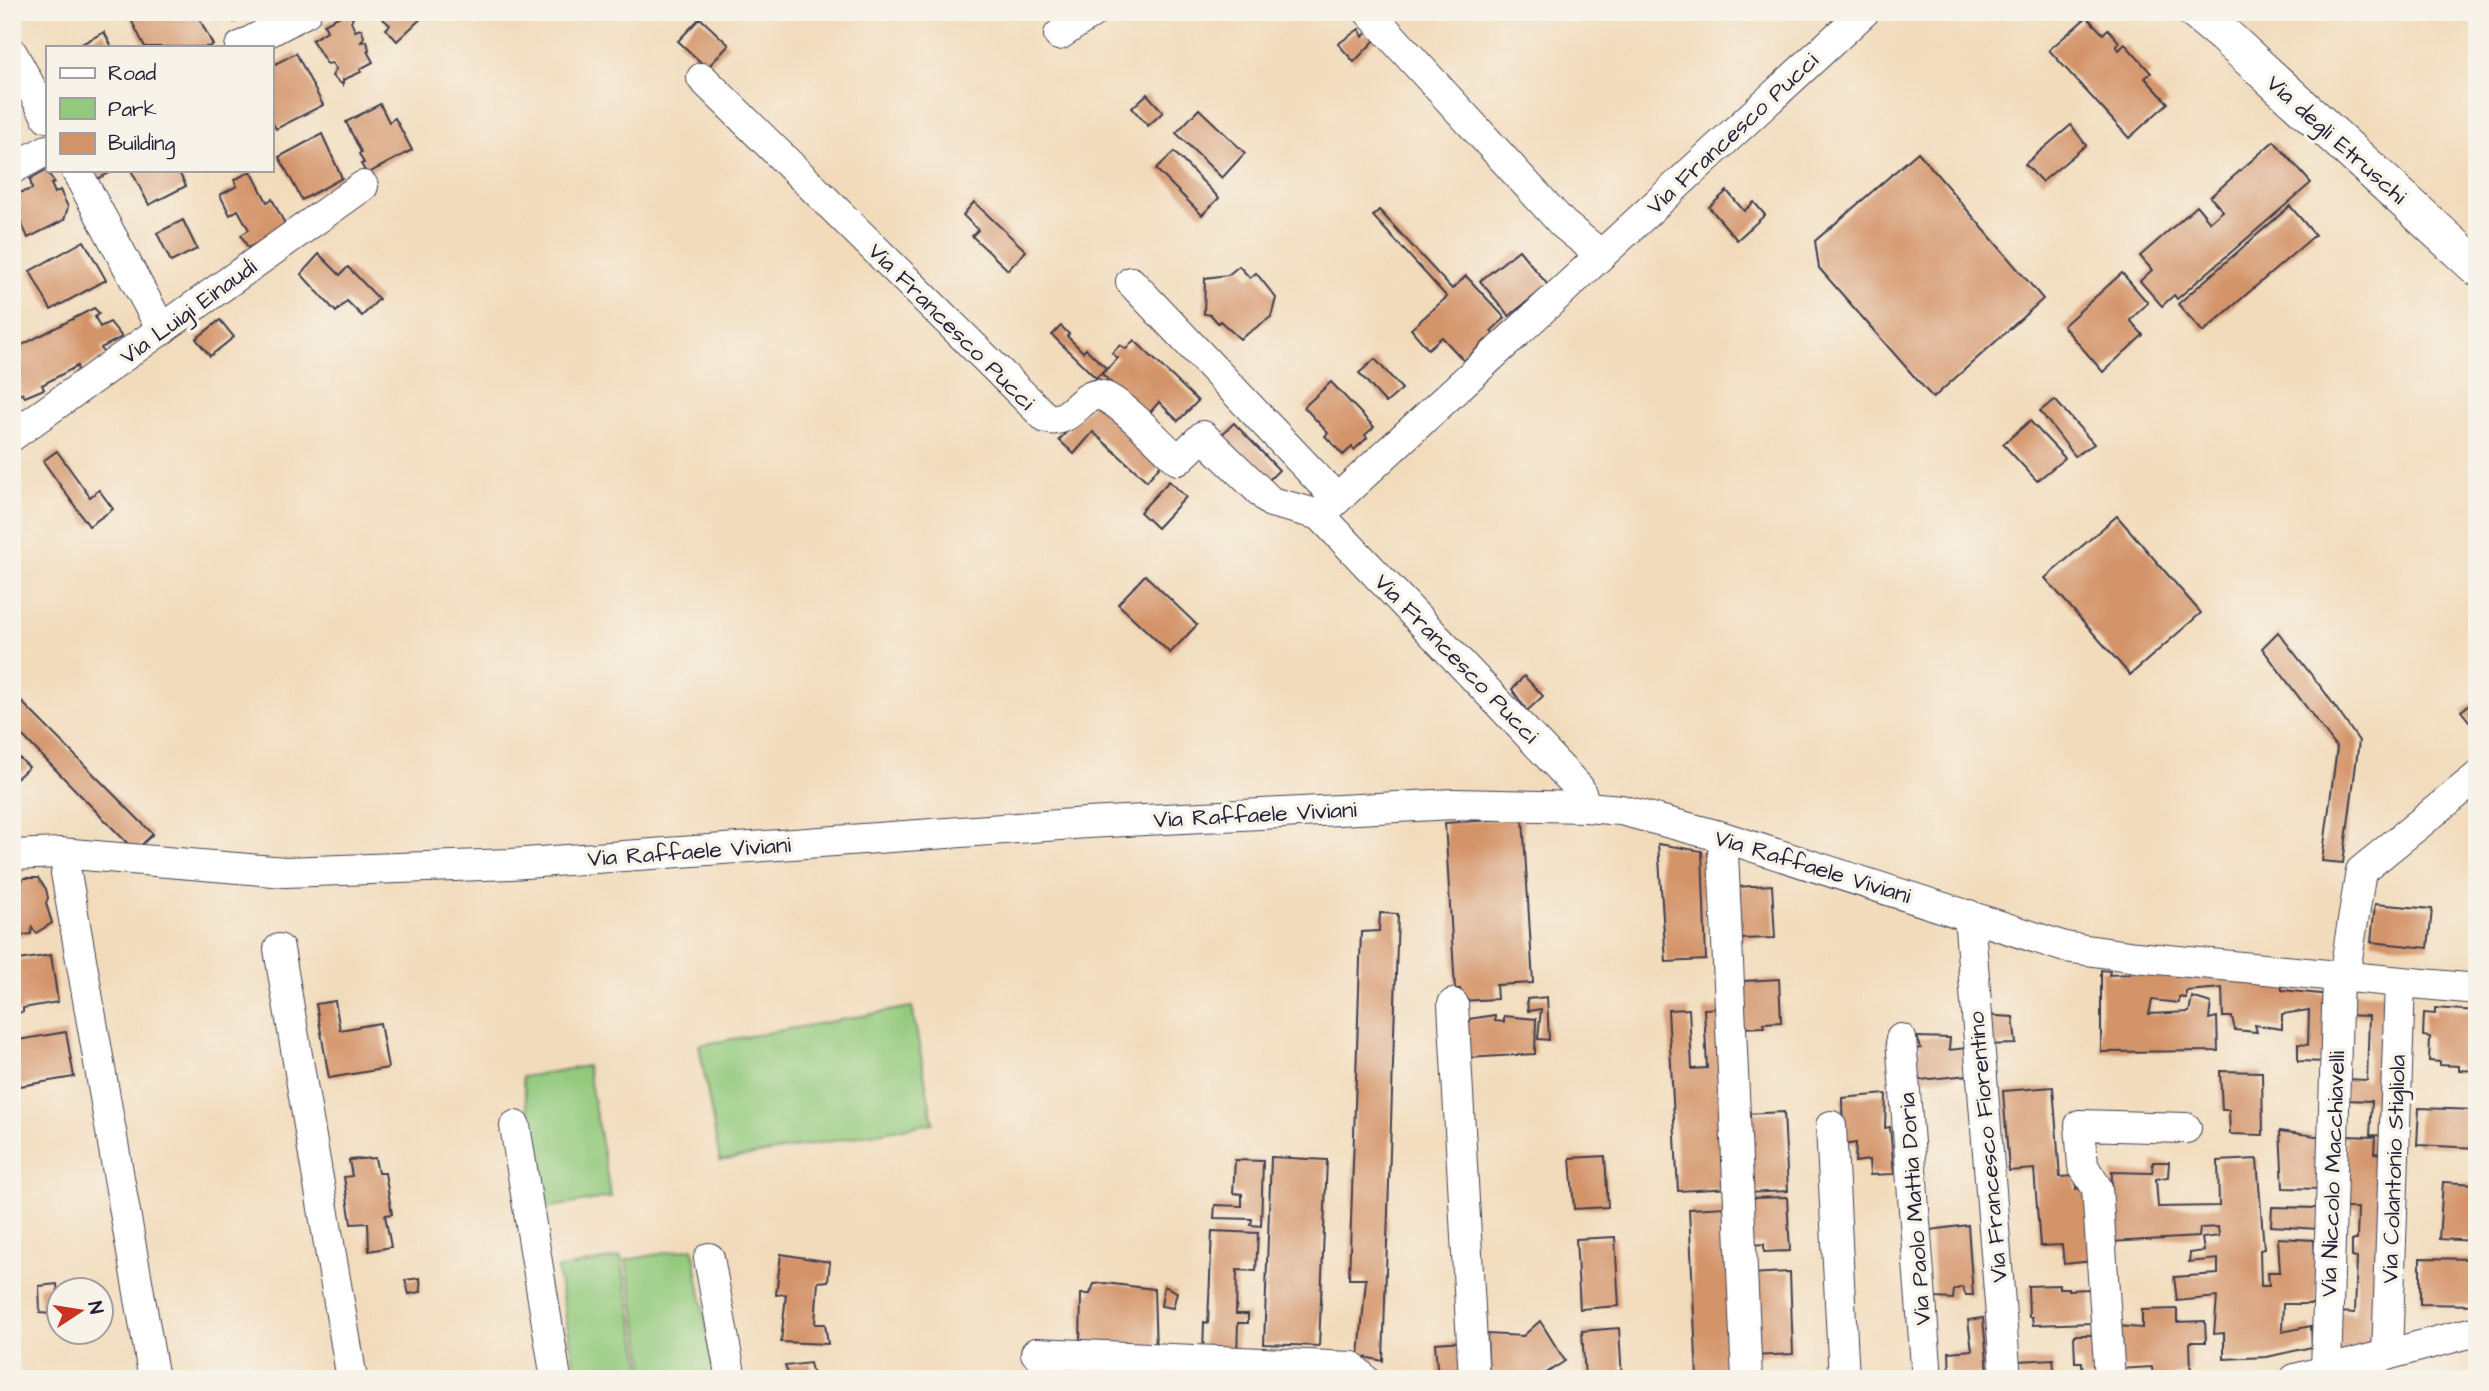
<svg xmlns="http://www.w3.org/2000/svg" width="2489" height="1391" viewBox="0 0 2489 1391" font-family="'Architects Daughter',sans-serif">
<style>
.green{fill:#92c97c;stroke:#5a765c;stroke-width:2}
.building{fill:#d4946b}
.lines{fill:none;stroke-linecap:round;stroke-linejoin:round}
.minor-casing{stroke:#413e4e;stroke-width:32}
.major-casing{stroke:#413e4e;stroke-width:39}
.minor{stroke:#fff;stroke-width:30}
.major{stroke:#fff;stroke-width:37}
.labels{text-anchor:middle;stroke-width:7;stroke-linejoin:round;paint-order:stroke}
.street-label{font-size:23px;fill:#22223b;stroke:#f7f3e8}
</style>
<rect width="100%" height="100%" fill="#f7f3e8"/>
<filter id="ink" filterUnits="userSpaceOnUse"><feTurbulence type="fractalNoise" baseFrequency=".0143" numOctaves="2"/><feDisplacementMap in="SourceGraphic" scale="14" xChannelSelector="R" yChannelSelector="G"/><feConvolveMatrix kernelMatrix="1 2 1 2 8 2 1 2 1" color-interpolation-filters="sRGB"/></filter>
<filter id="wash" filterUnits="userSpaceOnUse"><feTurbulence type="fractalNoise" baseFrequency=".00686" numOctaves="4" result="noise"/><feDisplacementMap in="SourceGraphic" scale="28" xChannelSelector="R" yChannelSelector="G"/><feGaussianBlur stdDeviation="1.57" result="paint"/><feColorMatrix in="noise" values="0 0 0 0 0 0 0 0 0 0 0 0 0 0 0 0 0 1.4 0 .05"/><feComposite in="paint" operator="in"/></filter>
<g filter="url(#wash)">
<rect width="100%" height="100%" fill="#f2dbbb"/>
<!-- green -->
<g class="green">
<path d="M912,1007L933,1123L720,1161L699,1045Z"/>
<path d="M587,1066L611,1197L545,1208L522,1077Z"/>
<path d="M693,1248L715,1379H647L626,1260Z"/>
<path d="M621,1257L644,1379H577L557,1269Z"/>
</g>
<g id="blocks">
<!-- building -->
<g class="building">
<path d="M127,12H196L213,45L208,47H145Z"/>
<path d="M229,12H252L234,22Z"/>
<path d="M348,12L353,18L351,21L355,31L361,29L364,37L361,42L367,41L369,50L367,51L373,62L360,69L361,72L343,80V85L332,76L336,69L332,63L327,64L312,40L327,31L324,24Z"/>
<path d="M384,12H428L397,41L386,29L390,25L383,19Z"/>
<path d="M2087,17L2103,34L2108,29L2119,42L2116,46L2119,50L2125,44L2151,73L2145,78L2168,103L2129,138L2049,50Z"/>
<path d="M700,18L729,45L707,68L678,41Z"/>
<path d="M1359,29L1363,37L1369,29L1377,38L1354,62L1338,44Z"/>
<path d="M104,32L112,47H76Z"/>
<path d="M296,53L323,105L276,129L271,120V66Z"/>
<path d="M1147,94L1163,112L1148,126L1132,108Z"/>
<path d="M380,104L389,122L395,118L412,150L367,174L361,164L364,163L359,154L361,152L346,122Z"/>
<path d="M1199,109L1245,153L1222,178L1176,133Z"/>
<path d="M2071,125L2086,145L2042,182L2025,164Z"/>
<path d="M322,134L342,178L302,200L279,157Z"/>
<path d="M2274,141L2311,183L2177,299L2174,295L2162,306L2140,281L2152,270L2140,256L2197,206L2210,222L2223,211L2210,197Z"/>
<path d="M1174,152L1219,198L1202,215L1156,169Z"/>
<path d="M1918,152L2043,299L1933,398L1819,268L1815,241Z"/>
<path d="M46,170L55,183L51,184L55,193L60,190L68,207L64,220L28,238L12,202V195L32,189L30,179Z"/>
<path d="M90,170H116L95,180Z"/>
<path d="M131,170H178L186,186L149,205Z"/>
<path d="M251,171L267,202L272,199L287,228L248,248L241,235L249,230L238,210L230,215L220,195L237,186L234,180Z"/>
<path d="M1727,191L1744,211L1754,202L1765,215L1737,240L1709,207Z"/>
<path d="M974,202L1026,251L1008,270L972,236L978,230L963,215Z"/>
<path d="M2290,206L2315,235L2203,332L2178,304Z"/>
<path d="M1379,210L1452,289L1466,276L1505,318L1491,331L1495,336L1489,343L1486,340L1464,361L1442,337L1428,349L1411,329L1447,297L1373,216Z"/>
<path d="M183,220L197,249L171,262L157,233Z"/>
<path d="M84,241L106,280L51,310L30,271Z"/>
<path d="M1519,250L1548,285L1509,316L1480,281Z"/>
<path d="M319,254L340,275L348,267L379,299L362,316L347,301L336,312L301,274Z"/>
<path d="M1239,266L1250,278L1256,273L1276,298L1271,317L1240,339L1220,321L1218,323L1211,315L1204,314L1205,278L1228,275Z"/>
<path d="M2122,273L2148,303L2130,320L2143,335L2103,372L2063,326Z"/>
<path d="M94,308L99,313L95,317L100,327L110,322L122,337L101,348L104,354L78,372L77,366L42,385L44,389L25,397L22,393L12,400V350Z"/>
<path d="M220,320L234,337L210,356L196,339Z"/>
<path d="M1061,326L1069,334L1067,336L1083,352L1086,349L1106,368L1096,378L1052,335Z"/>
<path d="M1134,340L1198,401L1178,421L1159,402L1146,417L1102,374L1118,358L1112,353L1120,345L1126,349Z"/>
<path d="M1375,359L1402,389L1386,403L1359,373Z"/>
<path d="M1331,382L1374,427L1365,435L1367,438L1354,450L1352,447L1343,455L1325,436L1328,433L1304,407Z"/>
<path d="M2055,400L2094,444L2075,456L2040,411Z"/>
<path d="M1095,401L1163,462L1147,481L1093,432L1074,454L1059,440Z"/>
<path d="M2030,421L2065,458L2037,481L2003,444Z"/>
<path d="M1234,423L1279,470L1261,488L1215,441Z"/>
<path d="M57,451L90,497L99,490L113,509L89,526L43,461Z"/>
<path d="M1169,481L1186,497L1157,528L1140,512Z"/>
<path d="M2117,516L2201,613L2130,675L2045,578Z"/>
<path d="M1145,575L1197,625L1170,653L1118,604Z"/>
<path d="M2278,632L2324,691L2359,741L2343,863L2322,861L2337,748L2262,648Z"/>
<path d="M1524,676L1543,696L1527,711L1512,689Z"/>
<path d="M12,692L153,834L135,851L12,725Z"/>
<path d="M2477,699V731L2461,711Z"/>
<path d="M16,755L29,767L16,779L12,773V760Z"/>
<path d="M1523,818L1533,983L1496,985L1497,999L1460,1001V989H1455L1445,823Z"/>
<path d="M1658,844L1702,851L1706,960L1666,962Z"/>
<path d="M24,878H38L46,889L48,898L46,903L52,923L36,933L32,927L31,934L19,936L13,940L12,887L20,884Z"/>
<path d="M1772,885L1775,938L1737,939L1735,887Z"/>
<path d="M2375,904L2432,909L2428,948L2371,942Z"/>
<path d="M1380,913L1398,914L1383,1361L1359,1356L1366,1279H1349L1361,932L1379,931Z"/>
<path d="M51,955L58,1002L23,1008V1012L13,1013L12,961Z"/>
<path d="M2129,969L2281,984L2282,990L2330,995L2327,1062L2298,1061V1044L2308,1045L2309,1010L2282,1014V1029L2255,1025L2257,1032L2235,1030L2232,1017H2223L2222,988L2186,991V998L2179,997V1003L2152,1000L2149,1014L2189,1012L2192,997L2211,1003L2209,1019L2217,1017L2218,1051L2101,1052V970L2110,971L2109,975L2130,974Z"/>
<path d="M1779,979L1781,1022L1763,1023L1764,1027L1740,1028L1738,991H1744V981Z"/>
<path d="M2343,992L2393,994L2388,1136L2370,1135L2372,1101L2345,1100L2346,1079L2367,1080L2369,1016L2342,1015Z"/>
<path d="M1547,997L1549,1040L1538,1039L1541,1009L1528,1011L1527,999Z"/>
<path d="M335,1001L340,1030L380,1023L388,1068L329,1078L316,1004Z"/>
<path d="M1720,1008L1732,1188L1678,1191L1668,1010L1689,1009L1692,1069L1707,1068L1704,1009Z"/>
<path d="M2435,1008L2477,1011V1071L2459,1070V1066L2440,1065V1062L2429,1061L2430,1037L2423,1036L2424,1013L2435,1014Z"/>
<path d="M1495,1015V1021L1504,1022V1016L1536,1019L1535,1054L1467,1058L1462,1020Z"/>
<path d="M1980,1015L2013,1017L2016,1044L1983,1045Z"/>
<path d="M66,1032L74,1077L20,1086L12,1041Z"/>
<path d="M1917,1037L1950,1038L1949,1050L1966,1048L1968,1075L1911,1081L1910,1050L1921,1048Z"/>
<path d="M2220,1071L2262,1072L2263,1135L2230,1134L2229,1110H2222Z"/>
<path d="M2053,1087L2060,1177L2076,1176V1189L2087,1188L2093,1261L2064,1264L2062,1245L2040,1246L2034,1169L2009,1171L2003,1091Z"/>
<path d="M1886,1094L1885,1128L1890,1127L1894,1174L1870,1175L1869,1160L1855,1162L1856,1143L1843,1145L1842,1098Z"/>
<path d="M2419,1108L2477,1110V1148L2417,1145Z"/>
<path d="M1784,1112L1788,1191L1747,1193L1743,1114Z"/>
<path d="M2280,1131L2323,1137L2322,1189L2283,1188Z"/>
<path d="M2346,1136L2375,1137L2374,1153L2386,1154L2379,1341L2337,1354V1312L2355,1313L2357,1258L2352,1257V1240H2357L2358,1208H2343Z"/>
<path d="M1605,1156L1608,1207L1574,1209L1570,1158Z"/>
<path d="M1271,1157L1327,1160L1319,1346L1264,1344Z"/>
<path d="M375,1158L378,1173H385L392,1214L385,1215L391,1247L369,1251L368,1223L351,1224L344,1177L352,1176L349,1160Z"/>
<path d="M2257,1159L2264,1249L2260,1250L2261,1286H2269L2268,1272H2280L2278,1238L2314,1240L2317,1304H2283L2282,1332L2311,1326L2312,1347L2267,1357L2224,1359V1333L2214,1334L2217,1297L2177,1301L2174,1277L2218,1274V1259L2189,1262L2190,1253L2204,1251L2202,1238L2219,1236L2218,1227L2200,1228L2199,1237L2110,1242L2112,1172L2152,1173L2153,1162H2169L2168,1177L2156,1179L2158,1207L2219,1206L2218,1161Z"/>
<path d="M1235,1160L1263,1161L1261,1226L1251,1225L1252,1219L1214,1218L1215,1205L1242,1206V1194L1233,1193Z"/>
<path d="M2443,1182L2477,1184V1241L2439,1239Z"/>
<path d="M1787,1197L1790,1251L1764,1252V1244L1751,1245V1198Z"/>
<path d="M1726,1207L1734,1379H1697L1689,1209Z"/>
<path d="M2272,1207L2320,1208L2318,1229L2271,1226Z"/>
<path d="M1968,1225L1973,1295H1966L1962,1287L1954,1290L1953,1299L1935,1298L1930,1230Z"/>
<path d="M1212,1231L1258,1233L1256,1271L1237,1270L1236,1314H1248V1323H1238L1237,1356L1203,1354L1204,1322L1208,1323Z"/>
<path d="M1615,1237L1619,1306L1580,1309L1576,1239Z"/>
<path d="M781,1254L830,1262L828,1281L818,1282L815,1324H825L828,1344L781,1342L786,1294L776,1295Z"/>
<path d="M2420,1258L2473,1259L2472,1277H2477V1305L2420,1304Z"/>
<path d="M1790,1272L1793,1354L1753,1356L1749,1274Z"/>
<path d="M420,1278L421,1292L409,1294L405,1280Z"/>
<path d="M1105,1283L1154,1289L1156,1353L1080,1345L1081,1294H1090L1094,1284Z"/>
<path d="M57,1284L59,1304L51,1305L53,1314L40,1313L39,1286Z"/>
<path d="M2059,1285V1288H2068V1290L2090,1289L2091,1323L2033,1325L2032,1317H2029L2028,1286Z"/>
<path d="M1164,1286L1177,1292L1173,1308L1161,1306Z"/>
<path d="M2177,1309V1322L2205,1321L2206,1342H2190L2191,1372L2174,1373L2175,1379H2153L2152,1367L2118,1369L2117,1326L2142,1328V1310Z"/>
<path d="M1983,1318L1988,1373L1950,1379L1949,1352L1972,1350L1968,1320Z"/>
<path d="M1540,1321L1565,1361L1537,1379H1489L1487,1334L1523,1336Z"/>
<path d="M1619,1328L1622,1379H1585L1582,1331Z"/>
<path d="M2074,1335H2104L2105,1379H2083L2082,1362H2075Z"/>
<path d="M1464,1341L1466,1379H1438L1435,1343Z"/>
<path d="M2053,1359L2055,1379H2019L2018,1361Z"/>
<path d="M810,1363L814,1379H790L785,1366Z"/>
<path d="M1163,1373L1164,1379H1143V1378Z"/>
</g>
</g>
</g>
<g filter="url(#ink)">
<use href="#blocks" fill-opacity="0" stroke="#413e4e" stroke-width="2"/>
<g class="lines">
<!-- minor casing -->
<g class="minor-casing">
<g id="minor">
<path d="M1369,12L1563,224L1600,254"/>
<path d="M1059,35L1093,12"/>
<path d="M240,47L306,12"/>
<path d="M12,53L47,117"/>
<path d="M702,78L1046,418C1072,427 1082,388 1103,396C1124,404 1160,444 1178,460L1203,436L1271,502L1320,515"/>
<path d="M12,169L47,150"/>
<path d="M76,170L162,330"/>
<path d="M1131,282L1337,499"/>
<path d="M12,436L363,186"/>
<path d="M1586,807L1579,788L1320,515L1864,12"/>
<path d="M1723,853L1747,1379"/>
<path d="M12,855L60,853L285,872L511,864L1087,823L1454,804L1586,807L1621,810L1723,837L2065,947L2136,957L2477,989"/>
<path d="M66,873L154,1379"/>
<path d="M1969,915L2006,1379"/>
<path d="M279,949L352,1379"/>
<path d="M2344,977L2361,871L2477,777"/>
<path d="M1453,1004L1474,1379"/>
<path d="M1901,1039L1927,1379"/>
<path d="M515,1126L556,1379"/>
<path d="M1831,1126L1844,1379"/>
<path d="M709,1258L731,1379"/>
<path d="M1036,1353L1352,1367L1364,1379"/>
<path d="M2387,1355L2400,983"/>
<path d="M2326,1371L2338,977"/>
<path d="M2110,1379L2097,1188L2083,1166L2080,1125L2186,1128"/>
<path d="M2295,1379L2477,1331"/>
</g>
</g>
<!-- major casing -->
<g class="major-casing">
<path id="major" d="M2196,12L2224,35L2477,267"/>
</g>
<!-- minor -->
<use href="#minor" class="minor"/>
<!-- major -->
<use href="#major" class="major"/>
</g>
</g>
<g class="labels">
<!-- street labels -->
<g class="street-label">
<text transform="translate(1732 133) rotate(-43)" y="8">Via Francesco Pucci</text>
<text transform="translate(2337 139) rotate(42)" y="8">Via degli Etruschi</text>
<text transform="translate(188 311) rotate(-36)" y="8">Via Luigi Einaudi</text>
<text transform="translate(952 326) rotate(45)" y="8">Via Francesco Pucci</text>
<text transform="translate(1457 658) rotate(46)" y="8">Via Francesco Pucci</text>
<text transform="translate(1255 814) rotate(-3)" y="8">Via Raffaele Viviani</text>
<text transform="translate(689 851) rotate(-4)" y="8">Via Raffaele Viviani</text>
<text transform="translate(1813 866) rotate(17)" y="8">Via Raffaele Viviani</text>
<text transform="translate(1987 1147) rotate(-95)" y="8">Via Francesco Fiorentino</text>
<text transform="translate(2393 1169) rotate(-88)" y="8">Via Colantonio Stigliola</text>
<text transform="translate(2332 1174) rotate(-88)" y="8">Via Niccolo Macchiavelli</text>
<text transform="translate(1914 1209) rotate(-94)" y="8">Via Paolo Mattia Doria</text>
</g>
</g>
<!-- margin -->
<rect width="2489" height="1391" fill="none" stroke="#f7f3e8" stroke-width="42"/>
<!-- legend -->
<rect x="46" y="46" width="228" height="126" fill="#f7f3e8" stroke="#a29fa3" stroke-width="2"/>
<rect x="60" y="68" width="35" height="10" fill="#ffffff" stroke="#a29fa3" stroke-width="2"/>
<text x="108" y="80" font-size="21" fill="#22223b">Road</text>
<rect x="60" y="98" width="35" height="21" fill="#92c97c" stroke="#a29fa3" stroke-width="2"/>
<text x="108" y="116" font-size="21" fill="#22223b">Park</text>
<rect x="60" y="133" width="35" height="21" fill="#d4946b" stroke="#a29fa3" stroke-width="2"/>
<text x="108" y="150" font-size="21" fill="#22223b">Building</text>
<!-- north arrow -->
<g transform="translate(80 1311) rotate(78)"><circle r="33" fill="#f7f3e8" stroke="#a29fa3" stroke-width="2"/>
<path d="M0-5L12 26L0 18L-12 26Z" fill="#c8321e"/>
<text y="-10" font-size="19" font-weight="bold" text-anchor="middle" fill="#22223b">N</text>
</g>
</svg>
